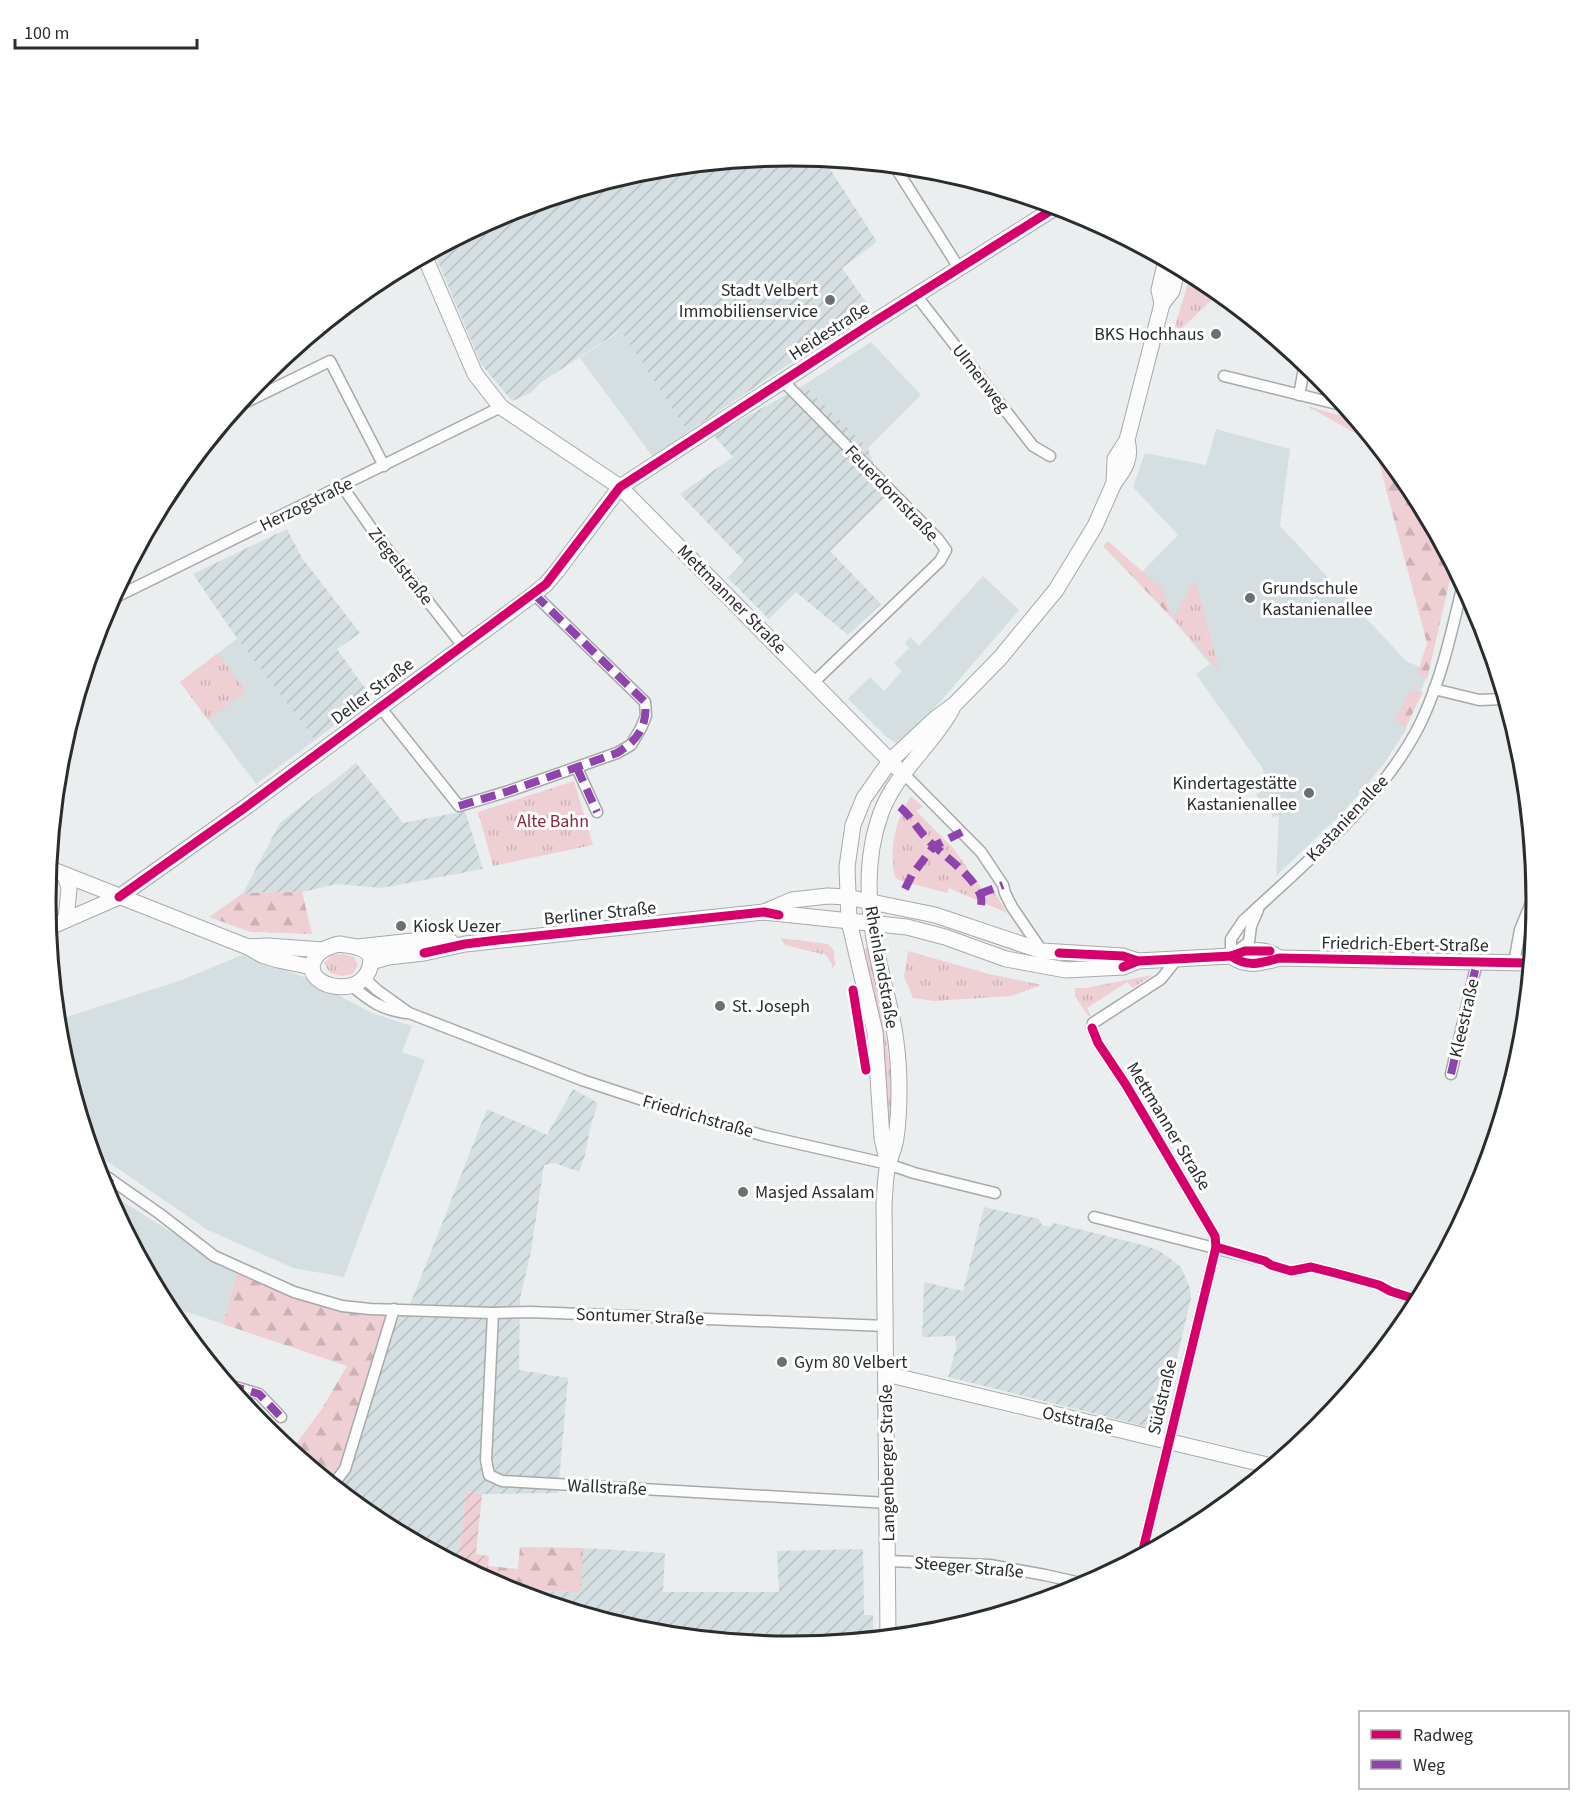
<svg xmlns="http://www.w3.org/2000/svg" width="1581" height="1801" viewBox="0 0 1581 1801" font-family="'Source Sans 3',sans-serif">
<style>
.built{fill:#d5dfe1}
.industrial{fill:url(#industrial-furrows)}
.grass{fill:url(#grass-tufts)}
.forest{fill:url(#forest-firs)}
.garden{fill:url(#garden-furrows)}
.lines{fill:none;stroke-linecap:round;stroke-linejoin:round}
.street-casing{stroke:#a7aaab;stroke-width:13}
.secondary-casing{stroke:#a7aaab;stroke-width:17}
.street{stroke:#fcfcfd;stroke-width:10}
.secondary{stroke:#fcfcfd;stroke-width:15}
.quiet{stroke:#8e44ad;stroke-width:8;stroke-dasharray:15 8;stroke-linecap:butt}
.cycleway-casing{stroke:#fff;stroke-width:13}
.cycleway{stroke:#d6006c;stroke-width:9}
.poi-dot{fill:#6d7071;stroke:#fff;stroke-width:2}
.labels{text-anchor:middle;stroke-width:6;stroke-linejoin:round;paint-order:stroke}
.poi-label{font-size:18px;fill:#2a2c2d;stroke:#fff;text-anchor:start}
.street-label{font-size:18px;fill:#2a2c2d;stroke:#fff}
.park-label{font-size:18px;fill:#8d253f;stroke:#fff}
.rim{fill:none;stroke:#2a2c2d;stroke-width:3}
</style>
<defs>
<pattern id="industrial-furrows" width="10" height="10" patternUnits="userSpaceOnUse" patternTransform="scale(1.5)"><rect width="10" height="10" fill="#d5dfe1"/><path d="M-1 1l2-2M0 10L10 0M9 11l2-2" fill="none" stroke="#b7c0c1"/></pattern>
<pattern id="grass-tufts" width="24" height="20" patternUnits="userSpaceOnUse" patternTransform="scale(1.5)"><rect width="24" height="20" fill="#eecfd4"/><path d="M3 7l-1-3M5 7V3M7 7l1-3M15 17l-1-3M17 17v-4M19 17l1-3" fill="none" stroke="#ccb2b6"/></pattern>
<pattern id="forest-firs" width="22" height="20" patternUnits="userSpaceOnUse" patternTransform="scale(1.5)"><rect width="22" height="20" fill="#eecfd4"/><path d="M5 1l3.5 6h-7zM16 11l3.5 6h-7z" fill="#ccb2b6"/></pattern>
<pattern id="garden-furrows" width="10" height="10" patternUnits="userSpaceOnUse" patternTransform="scale(1.5)"><rect width="10" height="10" fill="#eecfd4"/><path d="M-1 1l2-2M0 10L10 0M9 11l2-2" fill="none" stroke="#ccb2b6"/></pattern>
</defs>
<rect width="100%" height="100%" fill="#eaeeef"/>
<!-- built -->
<g class="built">
<path d="M622,330L688,432L653,457L580,358Z"/>
<path d="M871,342L921,395L868,448L804,385Z"/>
<path d="M1216,429L1290,449L1280,526L1406,661L1429,671L1404,733L1385,762L1362,791L1339,816L1276,876L1279,816L1272,817L1271,810L1261,805L1256,795L1266,787L1263,769L1196,674L1210,664L1172,618L1135,579L1178,535L1133,487L1145,453L1206,465Z"/>
<path d="M983,576L1019,610L940,702L898,745L887,737L848,699L870,677L884,691L902,671L894,663L909,648L905,643L910,637L919,646Z"/>
<path d="M238,638L315,740L256,784L180,682Z"/>
<path d="M242,955L304,977L372,1013L412,1026L402,1052L425,1060L344,1277L293,1268L206,1229L91,1150L59,1046L57,1020L182,980Z"/>
<path d="M115,1197L237,1273L223,1324L166,1305L113,1206Z"/>
</g>
<!-- industrial -->
<g class="industrial">
<path d="M791,155L823,158L877,242L842,268L871,309L688,432L621,330L540,383L531,393L512,401L481,364L433,250L506,212L645,169L766,157L771,161L780,156Z"/>
<path d="M804,385L868,448L885,497L830,551L881,604L848,635L796,592L769,619L728,578L744,561L680,494L733,457L713,435Z"/>
<path d="M287,529L302,558L360,633L337,649L372,698L315,740L229,627L193,574Z"/>
<path d="M356,763L403,823L465,811L483,869L381,888L337,884L302,892L243,893L280,823Z"/>
<path d="M573,1089L598,1103L591,1124L585,1155L579,1172L555,1163L544,1165L531,1251L520,1299L519,1370L568,1378L558,1493L482,1494L466,1492L458,1564L376,1520L329,1481L339,1470L388,1315H406L487,1109L547,1135Z"/>
<path d="M984,1207L1039,1219L1042,1225L1049,1227L1054,1223L1146,1246L1160,1251L1181,1267L1190,1288L1191,1298L1160,1430L948,1377L956,1348L955,1336L922,1337L924,1282L963,1291Z"/>
<path d="M583,1548L665,1553L663,1592H779L777,1551L863,1549L864,1615H873V1638L790,1646L645,1632L524,1595L533,1591L580,1592Z"/>
</g>
<!-- grass -->
<g class="grass">
<path d="M1191,273L1205,281L1219,293L1180,330L1175,326Z"/>
<path d="M1196,582L1220,672L1172,618L1182,604L1191,583Z"/>
<path d="M218,653L246,691L208,720L180,682Z"/>
<path d="M574,781L593,845L493,866L478,812Z"/>
<path d="M911,796L923,807L916,811L954,849L984,892L994,891L1007,913L949,888L947,893L899,880L895,877C889,849 895,820 911,796Z"/>
<path d="M780,938L828,944L834,951L835,965L832,969V964L826,955L785,945Z"/>
<path d="M861,948H868C880,1011 899,1076 888,1140L881,1028Z"/>
<path d="M908,951L989,974L1042,985L1011,996L934,1001L913,998L904,976Z"/>
<path d="M342,954L354,957L358,965L353,974L341,976L330,973L324,963L332,955Z"/>
<path d="M1152,975L1133,988L1127,982L1087,1008L1091,1016H1088L1075,996V988H1086Z"/>
</g>
<!-- forest -->
<g class="forest">
<path d="M1307,406L1356,420L1411,487L1453,566L1427,679L1417,675L1427,643L1374,444Z"/>
<path d="M1108,541L1164,591L1172,618L1103,546Z"/>
<path d="M1411,689L1423,692L1405,728L1395,720Z"/>
<path d="M302,892L312,934L251,932L209,917L243,893Z"/>
<path d="M237,1273L292,1297L388,1315L339,1470L329,1481L291,1451L321,1410L347,1366L223,1324Z"/>
<path d="M520,1547L583,1548L581,1592L534,1591L524,1595L505,1589L487,1580L488,1566L518,1569Z"/>
</g>
<!-- garden -->
<path class="garden" d="M466,1492L482,1494L476,1554L489,1556L487,1580L458,1564Z"/>
<g class="lines">
<!-- street casing -->
<g class="street-casing">
<g id="street">
<path d="M894,165L959,268"/>
<path d="M916,295L1033,446L1050,456"/>
<path d="M1224,376L1345,406"/>
<path d="M783,381L938,539L946,550L940,561L814,682"/>
<path d="M1299,395L1305,363"/>
<path d="M236,407L330,361L384,466"/>
<path d="M342,486L374,532L462,645"/>
<path d="M110,600L501,407"/>
<path d="M1434,689L1479,700L1505,699"/>
<path d="M380,707L459,806L509,791L617,753L631,745L641,728L646,716L645,702L534,594"/>
<path d="M577,768L597,812"/>
<path d="M903,773L981,852L1003,885L1005,893L1012,907L1042,951"/>
<path d="M1236,952L1249,942L1251,926L1258,910"/>
<path d="M1231,956V939L1243,921C1305,863 1385,798 1422,720C1442,677 1452,630 1463,584"/>
<path d="M1514,963L1520,930L1535,893"/>
<path d="M365,979L377,990L409,1013L582,1080L679,1112L765,1136L888,1164L914,1173L995,1193"/>
<path d="M352,986C371,1002 381,1009 406,1013"/>
<path d="M1451,1074L1477,962"/>
<path d="M97,1170L160,1214L214,1256L294,1292L342,1306L370,1309L493,1313L531,1312L886,1326"/>
<path d="M106,1193L110,1179"/>
<path d="M1094,1217L1265,1261L1271,1265L1291,1271L1311,1267L1335,1273L1379,1285L1390,1291L1418,1300"/>
<path d="M493,1313L486,1460L489,1475L502,1481L888,1503"/>
<path d="M229,1385L259,1394L281,1417"/>
<path d="M333,1485L345,1469L394,1309"/>
<path d="M1142,1554L1216,1247L1215,1236L1126,1085L1098,1043L1092,1028L1093,1023L1161,979L1177,959"/>
<path d="M888,1561L990,1565L1045,1575L1085,1584"/>
</g>
</g>
<!-- secondary casing -->
<g class="secondary-casing">
<g id="secondary">
<path d="M424,255L475,374L501,407L620,487L896,767"/>
<path d="M1162,304L1159,290L1166,260"/>
<path d="M1114,483C1125,469 1132,458 1127,440"/>
<path d="M48,868L248,947L262,955L278,960L312,967"/>
<path d="M65,875L69,888L66,920"/>
<path d="M764,912L792,900L828,896L847,897L935,915L1042,951L1123,956L1138,961"/>
<path d="M48,928L119,897L243,809L534,594L546,584L557,571L620,487L869,325L1058,206"/>
<path d="M339,944C351,946 363,946 371,956C373,1002 303,990 313,962C318,950 328,947 339,944Z"/>
<path d="M248,947L267,946L323,950"/>
<path d="M358,947L422,940L451,942"/>
<path d="M1231,956C1247,968 1262,963 1279,958L1530,963"/>
<path d="M371,962L388,957L424,953L465,944L764,912L907,927L945,937L1006,959L1066,970L1123,967L1138,961L1231,956C1248,950 1265,947 1279,958"/>
<path d="M888,1164L882,1138L875,1032L849,921L847,867L853,825L864,798L890,761L936,718L955,704L1000,658L1056,590L1095,526L1114,483L1115,459L1127,440L1162,304L1172,291L1178,266"/>
<path d="M886,1374L1271,1466"/>
<path d="M888,1636L884,1205C885,1192 885,1177 888,1164C891,1155 895,1147 896,1138C900,1109 900,1071 896,1042C892,1009 881,977 875,944C867,902 866,854 881,813C896,772 932,746 952,709"/>
</g>
</g>
<!-- street -->
<use href="#street" class="street"/>
<!-- secondary -->
<use href="#secondary" class="secondary"/>
<!-- quiet -->
<g class="quiet">
<path d="M577,768L597,812"/>
<path d="M459,806L509,791L617,753C637,741 648,726 645,702L534,594"/>
<path d="M900,807C911,816 917,829 927,839C941,854 975,876 981,897C982,901 981,907 980,911"/>
<path d="M905,889L912,875L934,846L962,832"/>
<path d="M979,894L1003,885"/>
<path d="M1451,1074L1477,962"/>
<path d="M106,1193L110,1179"/>
<path d="M229,1385L259,1394L281,1417"/>
</g>
<!-- cycleway casing -->
<g class="cycleway-casing">
<g id="cycleway">
<path d="M119,897L243,809L546,584L620,487L869,325L1058,206"/>
<path d="M424,953L465,944L498,940L764,912L779,915"/>
<path d="M1059,953L1123,956L1138,961"/>
<path d="M1231,956C1247,968 1262,963 1279,958L1530,963"/>
<path d="M1123,967L1138,961L1231,956L1245,951H1270"/>
<path d="M853,990L866,1070"/>
<path d="M1092,1028L1098,1043L1126,1085L1215,1236L1216,1247L1142,1554"/>
<path d="M1216,1247L1265,1261L1271,1265L1291,1271L1311,1267L1335,1273L1379,1285L1390,1291L1418,1300"/>
</g>
</g>
<!-- cycleway -->
<use href="#cycleway" class="cycleway"/>
</g>
<!-- markers -->
<g class="poi-dot">
<circle cx="830" cy="300" r="6"/>
<circle cx="1216" cy="334" r="6"/>
<circle cx="1250" cy="598" r="6"/>
<circle cx="1309" cy="793" r="6"/>
<circle cx="401" cy="926" r="6"/>
<circle cx="720" cy="1006" r="6"/>
<circle cx="743" cy="1192" r="6"/>
<circle cx="782" cy="1362" r="6"/>
</g>
<g class="labels">
<!-- poi labels -->
<g class="poi-label">
<text x="818" y="296" text-anchor="end">Stadt Velbert<tspan x="818" dy="21">Immobilienservice</tspan></text>
<text x="1204" y="340" text-anchor="end">BKS Hochhaus</text>
<text x="1262" y="594">Grundschule<tspan x="1262" dy="21">Kastanienallee</tspan></text>
<text x="1297" y="789" text-anchor="end">Kindertagestätte<tspan x="1297" dy="21">Kastanienallee</tspan></text>
<text x="413" y="932">Kiosk Uezer</text>
<text x="732" y="1012">St. Joseph</text>
<text x="755" y="1198">Masjed Assalam</text>
<text x="794" y="1368">Gym 80 Velbert</text>
</g>
<!-- street labels -->
<g class="street-label">
<text transform="translate(829 331) rotate(-33)" y="6">Heidestraße</text>
<text transform="translate(981 378) rotate(52)" y="6">Ulmenweg</text>
<text transform="translate(892 493) rotate(46)" y="6">Feuerdornstraße</text>
<text transform="translate(306 504) rotate(-26)" y="6">Herzogstraße</text>
<text transform="translate(401 566) rotate(52)" y="6">Ziegelstraße</text>
<text transform="translate(732 599) rotate(45)" y="6">Mettmanner Straße</text>
<text transform="translate(372 691) rotate(-37)" y="6">Deller Straße</text>
<text transform="translate(1347 818) rotate(-47)" y="6">Kastanienallee</text>
<text transform="translate(600 913) rotate(-6)" y="6">Berliner Straße</text>
<text transform="translate(1405 944) rotate(1)" y="6">Friedrich-Ebert-Straße</text>
<text transform="translate(882 967) rotate(80)" y="6">Rheinlandstraße</text>
<text transform="translate(1464 1018) rotate(-77)" y="6">Kleestraße</text>
<text transform="translate(698 1116) rotate(16)" y="6">Friedrichstraße</text>
<text transform="translate(1169 1126) rotate(59)" y="6">Mettmanner Straße</text>
<text transform="translate(640 1316) rotate(2)" y="6">Sontumer Straße</text>
<text transform="translate(1162 1397) rotate(-77)" y="6">Südstraße</text>
<text transform="translate(1078 1420) rotate(13)" y="6">Oststraße</text>
<text transform="translate(887 1463) rotate(-91)" y="6">Langenberger Straße</text>
<text transform="translate(607 1487) rotate(3)" y="6">Wallstraße</text>
<text transform="translate(969 1567) rotate(5)" y="6">Steeger Straße</text>
</g>
<!-- park labels -->
<g class="park-label">
<text x="553" y="827">Alte Bahn</text>
</g>
</g>
<!-- crop -->
<path d="M0 0H1581V1801H0ZM56 901a735 735 0 1 1 1470 0a735 735 0 1 1-1470 0Z" fill="#fff" fill-rule="evenodd"/>
<path class="rim" d="M56 901a735 735 0 1 1 1470 0a735 735 0 1 1-1470 0Z"/>
<!-- legend -->
<rect x="1359" y="1711" width="210" height="78" fill="#ffffff" stroke="#aaabab" stroke-width="1.5"/>
<rect x="1371" y="1730" width="30" height="9" fill="#d6006c" stroke="#aaabab" stroke-width="1.5"/>
<text x="1413" y="1741" font-size="18" fill="#2a2c2d">Radweg</text>
<rect x="1371" y="1760" width="30" height="9" fill="#8e44ad" stroke="#aaabab" stroke-width="1.5"/>
<text x="1413" y="1771" font-size="18" fill="#2a2c2d">Weg</text>
<!-- scale -->
<path d="M15 39v9h182v-9" fill="none" stroke="#2a2c2d" stroke-width="3"/>
<text x="24" y="39" font-size="18" fill="#2a2c2d" stroke="#ffffff" stroke-width="4.5" paint-order="stroke">100 m</text>
</svg>
